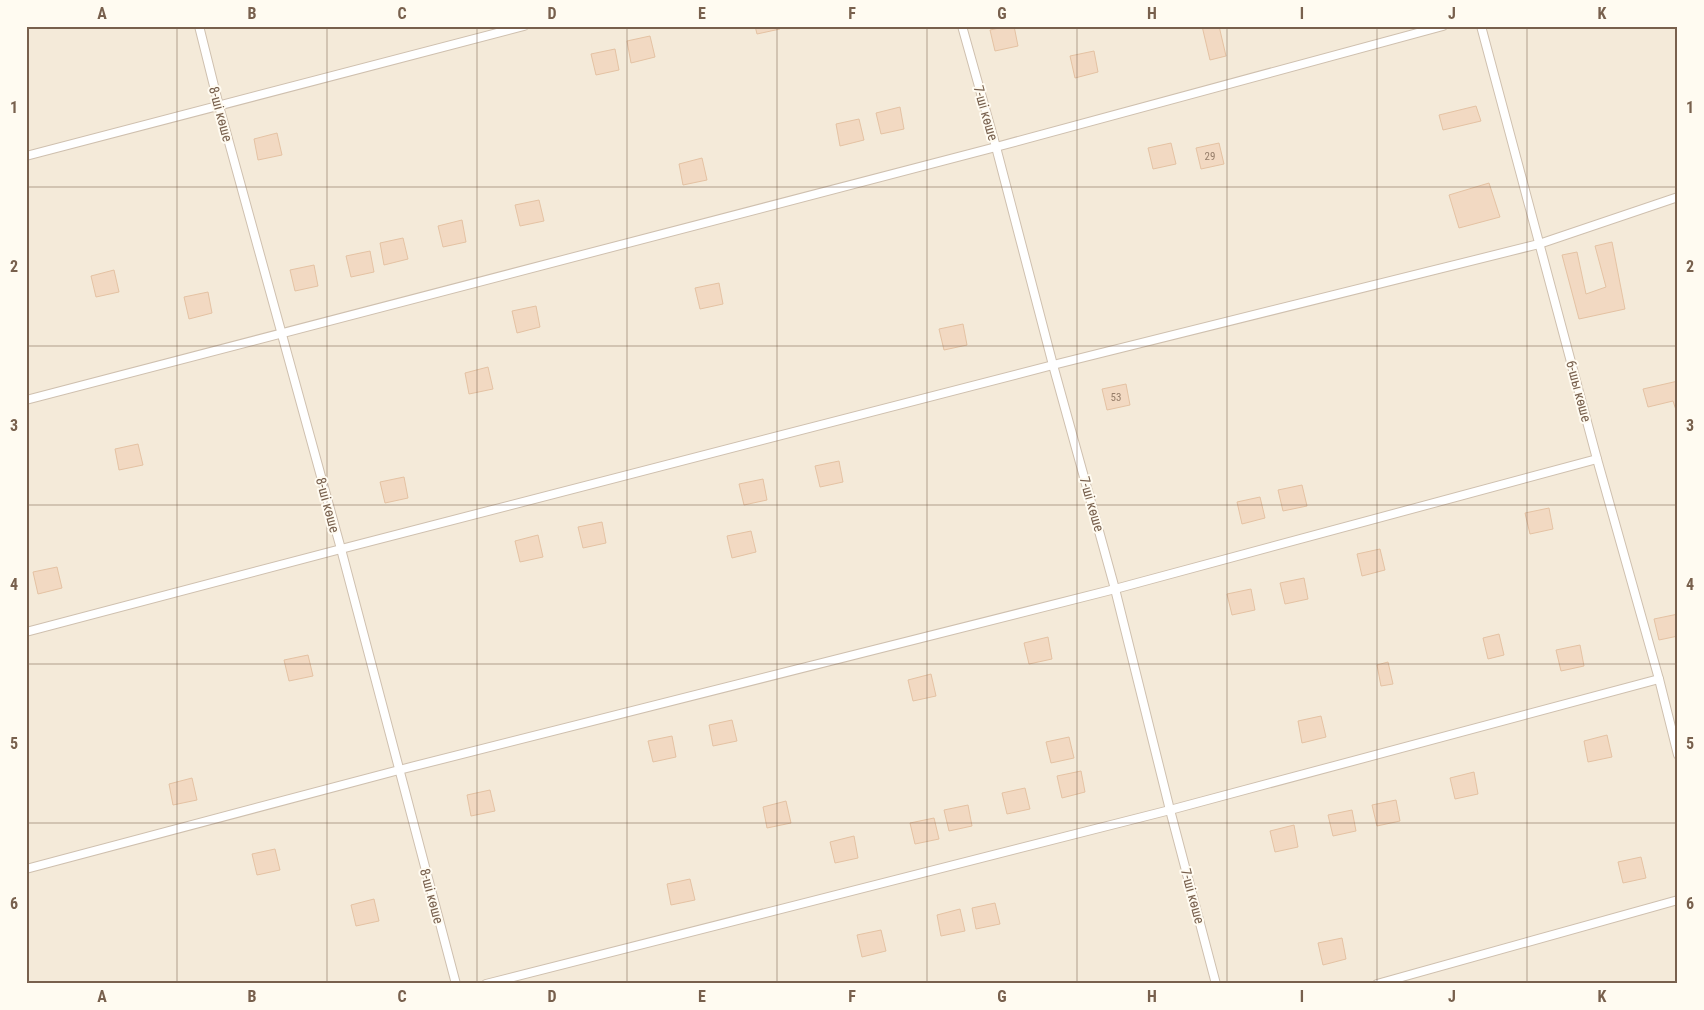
<svg xmlns="http://www.w3.org/2000/svg" width="1704" height="1010" viewBox="0 0 1704 1010" font-family="'Roboto Condensed',sans-serif">
<style>
.residential{fill:#f4ead9}
.building{fill:#f2d9c2;stroke:#e4c2a3}
.lines{fill:none;stroke-linecap:round;stroke-linejoin:round}
.service-casing{stroke:#cfc0af;stroke-width:10}
.service{stroke:#fff;stroke-width:8}
.grid{fill:none;stroke:#78604d;stroke-width:1;stroke-opacity:0.55}
.labels{text-anchor:middle;stroke-width:4;stroke-linejoin:round;paint-order:stroke}
.number-label{font-size:11px;fill:#967e6a}
.street-label{font-size:14px;fill:#78604d;stroke:#fffbf1}
.neatline{fill:none;stroke:#78604d;stroke-width:2}
.grid-label{font-size:16px;text-anchor:middle;font-weight:bold;fill:#78604d}
</style>
<rect width="100%" height="100%" fill="#fcf7ea"/>
<!-- residential -->
<rect class="residential" x="26" y="26" width="1652" height="958"/>
<!-- building -->
<g class="building">
<path d="M755,26H780V29L757,34Z"/>
<path d="M1008,26H1014L1018,46L995,51L990,30Z"/>
<path d="M1202,26H1219L1226,56L1210,60Z"/>
<path d="M650,36L655,57L631,63L627,41Z"/>
<path d="M615,49L619,70L596,75L591,54Z"/>
<path d="M1094,51L1098,72L1075,78L1070,56Z"/>
<path d="M1476,106L1481,121L1443,130L1439,115Z"/>
<path d="M900,107L904,129L881,134L876,113Z"/>
<path d="M859,119L864,140L840,146L836,124Z"/>
<path d="M277,133L282,155L258,160L254,139Z"/>
<path d="M1171,143L1176,164L1153,169L1148,148Z"/>
<path d="M1219,143L1224,164L1201,169L1196,148Z"/>
<path d="M702,158L707,180L683,185L679,164Z"/>
<path d="M1489,183L1500,217L1459,228L1449,195Z"/>
<path d="M539,200L544,221L520,226L515,205Z"/>
<path d="M462,220L466,242L443,247L438,226Z"/>
<path d="M403,238L408,259L384,265L380,243Z"/>
<path d="M1612,242L1625,309L1579,319L1562,255L1577,252L1586,294L1606,287L1595,246Z"/>
<path d="M370,251L374,272L351,277L346,256Z"/>
<path d="M314,265L318,286L295,291L290,270Z"/>
<path d="M114,270L119,292L96,297L91,276Z"/>
<path d="M719,283L723,304L700,309L695,288Z"/>
<path d="M208,292L212,313L189,319L184,297Z"/>
<path d="M536,306L540,327L517,333L512,311Z"/>
<path d="M963,324L967,345L944,350L939,329Z"/>
<path d="M488,367L493,389L469,394L465,373Z"/>
<path d="M1678,381V416L1673,401L1648,407L1643,389Z"/>
<path d="M1126,384L1130,405L1107,410L1102,389Z"/>
<path d="M138,444L143,465L119,470L115,449Z"/>
<path d="M839,461L843,482L820,487L815,466Z"/>
<path d="M404,477L408,498L385,503L380,482Z"/>
<path d="M763,479L767,500L744,505L739,484Z"/>
<path d="M1302,485L1307,506L1283,511L1278,490Z"/>
<path d="M1260,497L1265,518L1242,524L1237,502Z"/>
<path d="M1549,508L1553,529L1530,534L1525,513Z"/>
<path d="M602,522L606,543L583,548L578,527Z"/>
<path d="M751,531L756,552L732,558L727,536Z"/>
<path d="M538,535L543,557L520,562L515,541Z"/>
<path d="M1380,549L1385,570L1362,576L1357,554Z"/>
<path d="M57,567L62,588L38,594L33,572Z"/>
<path d="M1304,578L1308,599L1285,604L1280,583Z"/>
<path d="M1251,589L1255,610L1232,615L1227,594Z"/>
<path d="M1678,614V636L1659,640L1654,619Z"/>
<path d="M1499,634L1504,655L1488,659L1483,638Z"/>
<path d="M1048,637L1052,659L1029,664L1024,643Z"/>
<path d="M1580,645L1584,666L1561,671L1556,650Z"/>
<path d="M308,655L313,676L289,681L284,660Z"/>
<path d="M1388,662L1393,684L1381,686L1377,665Z"/>
<path d="M931,674L936,696L913,701L908,680Z"/>
<path d="M1321,716L1326,737L1302,743L1298,721Z"/>
<path d="M732,720L737,741L713,746L709,725Z"/>
<path d="M1607,735L1612,757L1588,762L1584,741Z"/>
<path d="M672,736L676,757L653,762L648,741Z"/>
<path d="M1069,737L1074,758L1051,763L1046,742Z"/>
<path d="M1081,771L1085,792L1062,798L1057,776Z"/>
<path d="M1474,772L1478,794L1455,799L1450,778Z"/>
<path d="M192,778L197,800L173,805L169,784Z"/>
<path d="M1025,788L1030,809L1007,814L1002,793Z"/>
<path d="M490,790L495,811L471,816L467,795Z"/>
<path d="M1396,800L1400,821L1377,826L1372,805Z"/>
<path d="M786,801L791,823L767,828L763,807Z"/>
<path d="M968,805L972,826L949,831L944,810Z"/>
<path d="M1352,810L1356,831L1333,836L1328,815Z"/>
<path d="M934,818L939,839L915,844L910,823Z"/>
<path d="M1294,825L1298,847L1275,852L1270,831Z"/>
<path d="M854,836L858,858L835,863L830,842Z"/>
<path d="M275,849L280,870L257,875L252,854Z"/>
<path d="M1641,857L1646,878L1623,883L1618,862Z"/>
<path d="M690,879L695,900L671,905L667,884Z"/>
<path d="M374,899L379,921L356,926L351,905Z"/>
<path d="M995,903L1000,924L976,929L972,908Z"/>
<path d="M960,909L965,931L941,936L937,915Z"/>
<path d="M881,930L886,951L862,957L857,935Z"/>
<path d="M1342,938L1346,959L1323,965L1318,943Z"/>
</g>
<g class="lines">
<!-- service casing -->
<g class="service-casing">
<g id="service">
<path d="M199,26L219,106L341,549L456,984"/>
<path d="M962,26L996,147L1053,365L1115,589L1170,810L1216,984"/>
<path d="M1481,26L1597,459L1659,679L1678,755"/>
<path d="M26,156L524,26"/>
<path d="M26,400L996,147L1443,26"/>
<path d="M26,632L341,549L1053,365L1539,244L1678,197"/>
<path d="M26,869L399,770L1115,589L1597,459"/>
<path d="M486,984L1170,810L1659,679"/>
<path d="M1377,984L1678,900"/>
</g>
</g>
<!-- service -->
<use href="#service" class="service"/>
</g>
<!-- grid -->
<path class="grid" d="M177,26V984M327,26V984M477,26V984M627,26V984M777,26V984M927,26V984M1077,26V984M1227,26V984M1377,26V984M1527,26V984M26,187H1678M26,346H1678M26,505H1678M26,664H1678M26,823H1678"/>
<g class="labels">
<!-- number labels -->
<g class="number-label">
<text x="1210" y="160">29</text>
<text x="1116" y="401">53</text>
</g>
<!-- street labels -->
<g class="street-label">
<text transform="translate(986 113) rotate(74)" y="5">7-ші көше</text>
<text transform="translate(221 114) rotate(75)" y="5">8-ші көше</text>
<text transform="translate(1579 391) rotate(75)" y="5">6-шы көше</text>
<text transform="translate(1092 504) rotate(74)" y="5">7-ші көше</text>
<text transform="translate(328 505) rotate(75)" y="5">8-ші көше</text>
<text transform="translate(432 896) rotate(75)" y="5">8-ші көше</text>
<text transform="translate(1193 896) rotate(75)" y="5">7-ші көше</text>
</g>
</g>
<!-- border -->
<rect width="1704" height="1010" fill="none" stroke="#fffbf1" stroke-width="55"/>
<rect x="28" y="28" width="1648" height="954" class="neatline"/>
<g class="grid-label">
<text x="102" y="19">A</text>
<text x="252" y="19">B</text>
<text x="402" y="19">C</text>
<text x="552" y="19">D</text>
<text x="702" y="19">E</text>
<text x="852" y="19">F</text>
<text x="1002" y="19">G</text>
<text x="1152" y="19">H</text>
<text x="1302" y="19">I</text>
<text x="1452" y="19">J</text>
<text x="1602" y="19">K</text>
<text x="14" y="113">1</text>
<text x="1690" y="113">1</text>
<text x="14" y="272">2</text>
<text x="1690" y="272">2</text>
<text x="14" y="431">3</text>
<text x="1690" y="431">3</text>
<text x="14" y="590">4</text>
<text x="1690" y="590">4</text>
<text x="14" y="749">5</text>
<text x="1690" y="749">5</text>
<text x="14" y="909">6</text>
<text x="1690" y="909">6</text>
<text x="102" y="1002">A</text>
<text x="252" y="1002">B</text>
<text x="402" y="1002">C</text>
<text x="552" y="1002">D</text>
<text x="702" y="1002">E</text>
<text x="852" y="1002">F</text>
<text x="1002" y="1002">G</text>
<text x="1152" y="1002">H</text>
<text x="1302" y="1002">I</text>
<text x="1452" y="1002">J</text>
<text x="1602" y="1002">K</text>
</g>
</svg>
